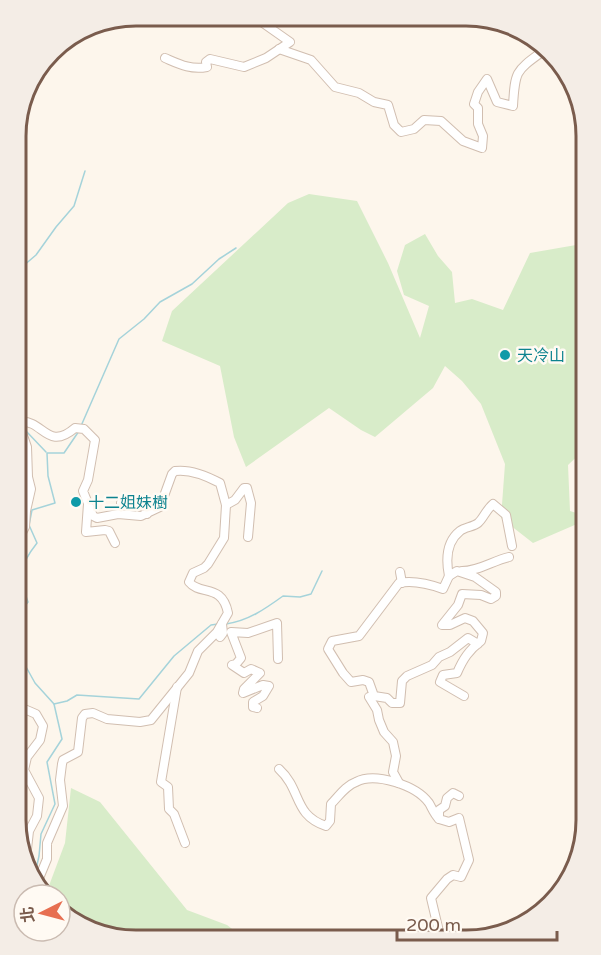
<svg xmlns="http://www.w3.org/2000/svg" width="601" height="955" viewBox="0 0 601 955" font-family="'Varela Round','Noto Sans TC',sans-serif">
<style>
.green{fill:#d8ecc9}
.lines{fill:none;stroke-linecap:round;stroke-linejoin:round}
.stream{stroke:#a5d3da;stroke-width:1.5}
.minor-casing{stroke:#d1beb0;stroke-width:10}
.minor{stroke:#fff;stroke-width:8}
.culture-dot{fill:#0f9aa8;stroke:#fffaf3;stroke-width:2}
.labels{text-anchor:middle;stroke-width:5;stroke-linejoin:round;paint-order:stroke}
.culture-label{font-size:16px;fill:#0d838f;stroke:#fffaf3;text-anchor:start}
.rim{fill:none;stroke:#7a5c4d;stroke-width:3}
</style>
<rect width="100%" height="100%" fill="#fdf6ec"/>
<!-- green -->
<g class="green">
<path d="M309,194L357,201L388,263L420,338L429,306L404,295L397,271L405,245L425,234L438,256L452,272L455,303L472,299L503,310L530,253L576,245L586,248V448L568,465L570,511L586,516V531L577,524L533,543L501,518L505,464L481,404L462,381L445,366L433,388L375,437L361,430L329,408L246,467L234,437L220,366L162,341L172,311L288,203Z"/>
<path d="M71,788L100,802L187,910L227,925L245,939H119L62,915L60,912V895H47V891L65,843Z"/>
</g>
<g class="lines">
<!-- stream -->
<g class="stream">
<path d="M16,272L36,255L56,227L74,206L85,171"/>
<path d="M16,397L22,419"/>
<path d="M24,426L26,431L46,452"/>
<path d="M81,426L119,339L144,319L160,302L192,284L219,259L236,248"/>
<path d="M15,619L28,602C18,575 19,566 37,543L29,525L32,510L55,503L48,476L47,453H64L79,431"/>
<path d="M226,624C248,621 265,609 283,596L300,597L311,594L322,571"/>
<path d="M15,647L35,683L54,704L62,739L47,762L55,804L41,834L39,856L34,879"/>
<path d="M54,704L67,701L77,695L139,699L174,656L211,625L218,624"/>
</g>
<!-- minor casing -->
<g class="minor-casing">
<g id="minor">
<path d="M279,49L311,60L335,87L359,93L374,102L388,105L394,125L401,132L414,129L424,120L441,121L463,141L482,148L483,136L478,124V108L474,104L478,92L487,79L497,102L513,106C515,69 516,71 546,49"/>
<path d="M165,58C179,64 190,70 207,67L206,62L210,59L244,67L266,58L290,42L253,16"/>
<path d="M16,438L20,422C43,419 47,452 75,428L84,429L95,440L88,480L83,491L93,516L97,518L118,514L141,516L160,507L172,474L175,471C190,469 207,476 220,483L226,505L224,538L208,564L204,568L193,573L189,582C200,596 222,583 228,613L217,632L198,651L189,673L151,720L140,722L107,719L93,713L85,714L82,718L78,752L63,760L62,764L60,780L63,806L47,843V859L37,883"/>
<path d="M121,503L145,501L150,504L147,514"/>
<path d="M88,504L86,532L105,530L109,531L115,543"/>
<path d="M226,505L235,500L244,488H247L251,503L248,537"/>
<path d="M15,546L25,527L26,511L31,489L28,477L27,447L16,416"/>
<path d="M462,571C479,571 492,561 509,557"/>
<path d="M400,572L402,583"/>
<path d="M449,576C446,561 446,542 460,531C465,527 473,527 478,523C483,519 486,510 493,504L506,515L512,546"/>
<path d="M220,637L223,633L222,624"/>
<path d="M177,687L161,782L168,787L169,809L174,814L185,843"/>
<path d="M374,696L369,697L377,710L379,720L384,732L393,742L396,756L393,772L399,783"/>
<path d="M464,696L440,682L443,675L457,673C463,659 469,650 481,641L483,633L473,621L465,618L450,625H442L458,605L462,594L481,595L491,599L496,596V592L475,577L457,571L449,576L443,589C429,584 414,580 399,583L359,636L332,641L328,649L343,673L351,682L363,680L369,682L374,696L387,698L392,703H400L402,681L407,676L432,665L439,657L450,652L468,638L478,644"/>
<path d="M15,705L36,714L43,726L40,740L27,757L24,770L39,798L37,816L29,831L25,867"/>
<path d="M257,708L253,707V702L263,696L269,686L263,685L243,693L244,689L260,673L251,669L244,673L232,665L236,664L241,658L231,632L248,633L277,623L278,659"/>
<path d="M279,769C302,790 293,815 326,826L330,821L331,804C339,796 345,786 356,782C375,772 416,785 429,803C432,808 434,814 439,819L449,822L459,818L469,860L461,877L453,875L447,879L431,898L441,940"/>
<path d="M439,819V810L445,806L447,798L453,793L459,796"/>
</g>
</g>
<!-- minor -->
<use href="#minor" class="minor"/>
</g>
<!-- markers -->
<g class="culture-dot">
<circle cx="505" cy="355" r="6"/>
<circle cx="76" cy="502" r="6"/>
</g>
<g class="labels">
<!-- culture labels -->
<g class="culture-label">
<text x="517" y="361">天冷山</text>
<text x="88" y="508">十二姐妹樹</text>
</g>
</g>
<!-- crop -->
<path d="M0 0H601V955H0ZM136 26H466A110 110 0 0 1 576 136V820A110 110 0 0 1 466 930H136A110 110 0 0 1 26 820V136A110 110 0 0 1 136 26Z" fill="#f4ede6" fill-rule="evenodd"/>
<path class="rim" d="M136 26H466A110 110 0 0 1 576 136V820A110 110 0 0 1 466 930H136A110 110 0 0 1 26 820V136A110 110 0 0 1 136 26Z"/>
<!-- north arrow -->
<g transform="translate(42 913) rotate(264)"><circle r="28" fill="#fffaf3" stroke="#cabbb1" stroke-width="1.5"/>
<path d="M0-4.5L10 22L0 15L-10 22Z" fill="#e76f51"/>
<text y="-9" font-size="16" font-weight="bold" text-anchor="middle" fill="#7a5c4d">北</text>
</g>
<!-- scale -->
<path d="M397 931v9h160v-9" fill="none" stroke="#7a5c4d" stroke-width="3"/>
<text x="406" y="931" font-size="18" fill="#7a5c4d" stroke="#fffaf3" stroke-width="4.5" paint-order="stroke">200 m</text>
</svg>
